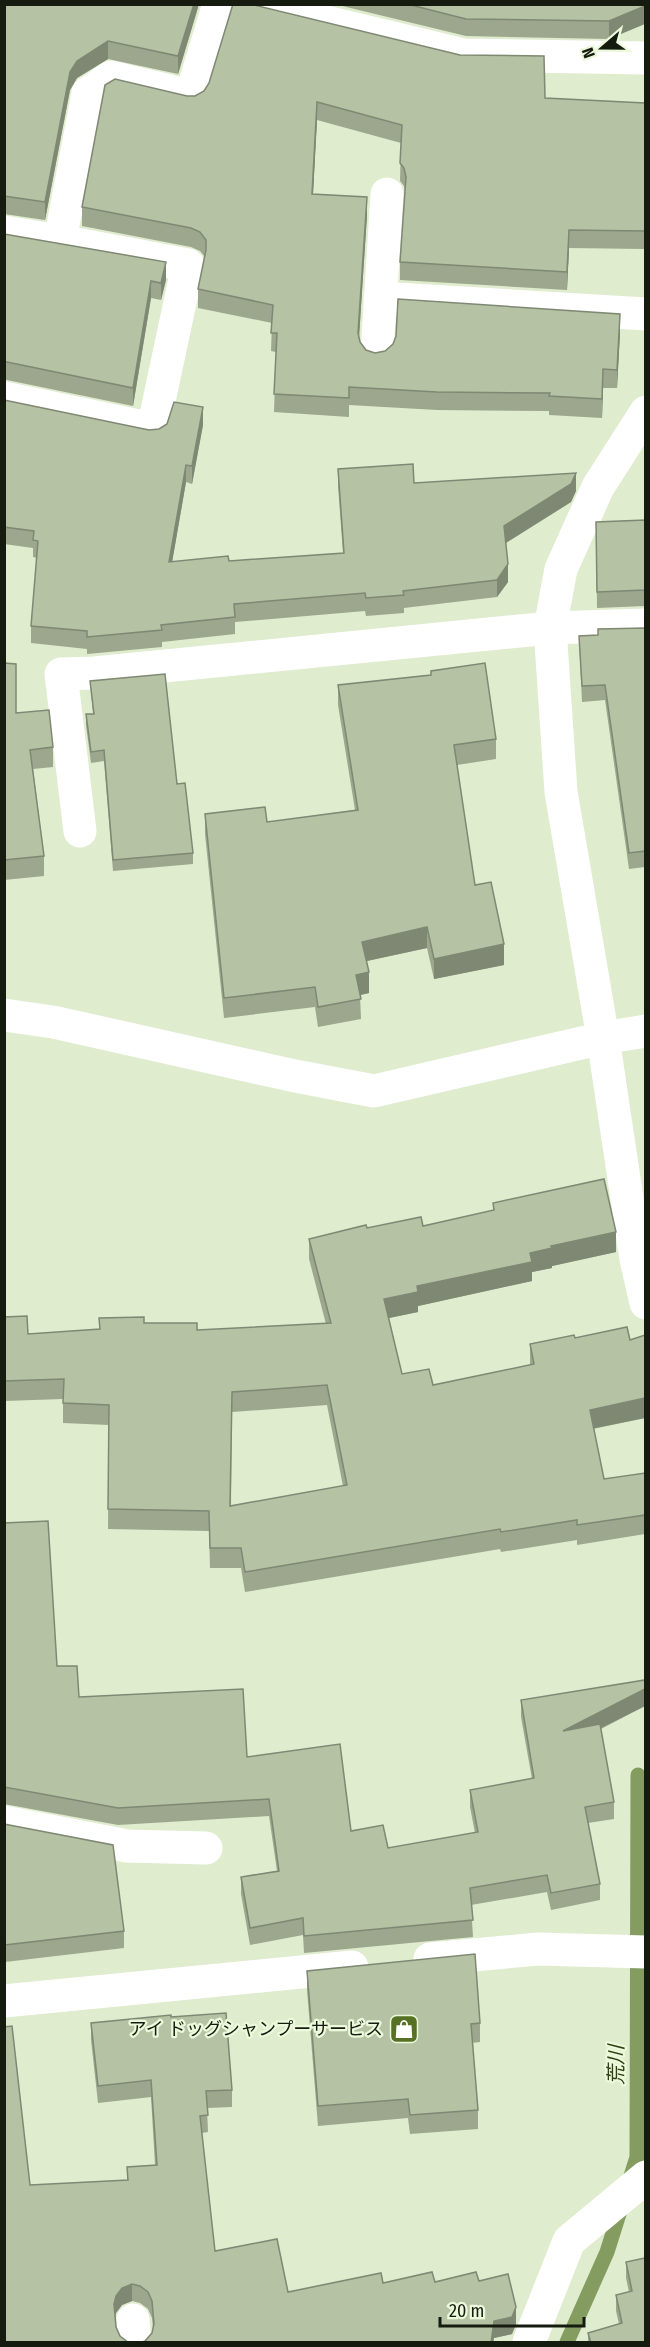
<svg xmlns="http://www.w3.org/2000/svg" width="650" height="2347" viewBox="0 0 650 2347" font-family="'Fira Sans Condensed','Noto Sans JP',sans-serif">
<style>
.lines{fill:none;stroke-linecap:round;stroke-linejoin:round}
.stream{stroke:#859c61;stroke-width:15}
.minor{stroke:#fff;stroke-width:33}
.wall{fill:#9ca78d;fill-rule:evenodd}
.shaded-wall{fill:#7f8873}
.building{fill:#b5c2a4;stroke:#7f8873;stroke-width:1.5;fill-rule:evenodd}
.labels{text-anchor:middle;stroke-width:4.5;stroke-linejoin:round;paint-order:stroke}
.poi-label{font-size:18px;fill:#161b10;stroke:#ecf9db;text-anchor:end}
.water-label{font-size:20px;font-style:italic;fill:#304014;stroke:#ecf9db}
</style>
<rect width="100%" height="100%" fill="#dfecce"/>
<g class="lines">
<!-- stream -->
<path class="stream" d="M567,2342L607,2252L637,2157L638,1775"/>
<!-- minor -->
<g class="minor">
<path d="M251,4L464,55L646,58"/>
<path d="M4,232L60,241L88,93L111,77L191,96L219,4"/>
<path d="M380,298L646,314"/>
<path d="M377,353L387,194"/>
<path d="M4,398L153,429L188,265L60,241"/>
<path d="M646,412L598,487L561,569L550,628L561,792L603,1038L636,1259L646,1303"/>
<path d="M80,831L61,674L94,673L550,628L646,625"/>
<path d="M4,1015L53,1022L295,1076L374,1091L603,1038L646,1031"/>
<path d="M4,1822L127,1846L206,1848"/>
<path d="M430,1959L538,1949L646,1952"/>
<path d="M4,2001L352,1967"/>
<path d="M133,2320L135,2342"/>
<path d="M529,2342L569,2241L646,2177"/>
</g>
</g>
<!-- wall -->
<g class="wall">
<path d="M4,4H199L178,74L108,59L77,78L70,90L45,220L4,214Z"/>
<path d="M334,4H645L609,39L466,36Z"/>
<path d="M187,96L545,98L645,103V249L569,248L567,290L400,280V262L405,191L404,186L400,181L401,143L317,120L313,194L367,215L359,338L360,342L366,350L375,353L620,333L617,388H603L602,418L549,415V411L437,410L349,405V417L274,412L276,352L271,351L272,323L198,308V289L205,257L200,251L191,247L82,226V207Z"/>
<path d="M4,234L166,280L161,300L151,298L133,406L7,380H4Z"/>
<path d="M4,400L149,430L203,425L192,484L186,482L172,562L229,561L343,553L338,486V469L414,483L576,491L571,502L506,543L508,582L497,597L404,608V613L366,616L365,611L235,622V634L162,642V647L87,654V649L31,643V626L37,558L33,557V548L4,544Z"/>
<path d="M645,520V606L597,608L596,522Z"/>
<path d="M645,628V867L629,869L605,700L582,702L579,636L598,635Z"/>
<path d="M4,663L16,713L53,747V767L33,769L44,856V876L4,880Z"/>
<path d="M431,671L496,739V759L457,765L475,885L504,965L434,979L427,948L367,961L369,993L360,995L361,1019L318,1027L315,1007L224,1018L205,834V814L267,822L355,810L338,705V685L431,675Z"/>
<path d="M90,681L177,784L193,853V864L113,871L104,761L91,763L86,725V714H93Z"/>
<path d="M493,1203L616,1252L552,1266V1268L532,1272V1281L418,1306V1312L389,1318L402,1374L433,1385L530,1365V1344L575,1338L630,1340L645,1335V1418L593,1429L604,1479L645,1473V1534L577,1545V1540L501,1552L500,1549L245,1592L241,1568H210L209,1531L108,1529L109,1425L63,1423V1399L4,1401V1317L28,1334L99,1329V1318L197,1330L326,1324L309,1259V1239L367,1228L423,1226L493,1211ZM327,1405L343,1486L231,1506L232,1412Z"/>
<path d="M4,1523L57,1666L79,1697L247,1757L351,1831L388,1848L475,1833L470,1807V1790L532,1779L521,1717V1700L645,1682V1706L601,1729L614,1802V1819L588,1823L600,1884V1900L551,1910L547,1892L471,1905L473,1937L304,1953L303,1935L250,1945L241,1894V1877L277,1871L269,1816L118,1825L4,1804Z"/>
<path d="M4,1824L124,1931V1948L5,1962L4,1968Z"/>
<path d="M307,1971L480,2023V2042L472,2043L478,2110V2129L410,2134L408,2118L318,2126L307,1990Z"/>
<path d="M171,2017L232,2090V2107L207,2108L208,2132L202,2133L215,2251L288,2292L383,2283L479,2281L516,2324L512,2334L494,2338L493,2343H140L145,2341L152,2333L153,2329L152,2318L148,2309L140,2303L132,2301L122,2305L116,2313L115,2315L4,2343L30,2185L127,2180V2167L155,2165L151,2097L98,2103L91,2040V2023Z"/>
<path d="M626,2262L645,2343H588V2333L619,2324L616,2311V2295L629,2292L626,2278Z"/>
</g>
<!-- shaded-wall -->
<g class="shaded-wall">
<path d="M194,4H199L178,74V56Z"/>
<path d="M645,6V24L609,39V21Z"/>
<path d="M108,41V59L77,78L70,90L45,220V202L70,72L77,61Z"/>
<path d="M317,102V120L312,213V194Z"/>
<path d="M367,197V215L358,352V333Z"/>
<path d="M569,230V248L567,290V272Z"/>
<path d="M166,262V280L161,300V283Z"/>
<path d="M151,281V298L133,406V388Z"/>
<path d="M620,314V333L617,388V370Z"/>
<path d="M603,369V388L602,418V399Z"/>
<path d="M203,407V425L192,484V466Z"/>
<path d="M186,465V482L169,580V562Z"/>
<path d="M576,473V491L571,502L504,544V526Z"/>
<path d="M508,564V582L497,597V580Z"/>
<path d="M427,927V948L362,962V942Z"/>
<path d="M504,944V965L434,979V959Z"/>
<path d="M369,972V993L356,996V975Z"/>
<path d="M616,1232V1252L552,1266V1268L532,1272V1281L418,1306V1312L384,1319V1299L417,1286L551,1246Z"/>
<path d="M645,1398V1418L590,1429V1410Z"/>
<path d="M645,1689V1706L563,1747V1731Z"/>
<path d="M132,2284V2301L122,2305L116,2313L114,2321V2304L116,2296L122,2288Z"/>
<path d="M516,2307V2324L512,2334L494,2338L493,2343H491L494,2321Z"/>
</g>
<!-- building -->
<g class="building">
<path d="M4,4H194L178,56L108,41L77,61L70,72L45,202L4,196Z"/>
<path d="M233,4H250L460,55L544,56L545,98L645,103V231L569,230L567,272L400,262L406,177L404,168L400,163L402,125L317,102L312,194L367,197L358,333L360,342L366,350L375,353L385,351L393,344L396,336L398,299L620,314L617,370L603,369L602,399L549,396L550,393L437,392L349,387V398L274,394L277,333H271L273,305L198,289L206,250V240L200,232L191,228L82,207L105,85L115,79L187,96H195L204,91L209,83Z"/>
<path d="M407,4H645V6L609,21L466,19Z"/>
<path d="M4,234L166,262L161,283L151,281L133,388L7,362H4Z"/>
<path d="M4,400L149,430L159,429L167,424L174,402L203,407L192,466L186,465L169,562L228,556L229,561L344,553L338,469L413,464L414,483L576,473L571,484L504,526L508,564L497,580L403,591L404,595L366,598L365,593L234,604L235,617L161,625L162,630L87,637V631L31,626L38,541L33,540L34,531L4,527Z"/>
<path d="M645,520V590L597,592L596,522Z"/>
<path d="M645,628V851L629,853L605,685L582,686L579,636L598,635V629Z"/>
<path d="M4,663L16,664V713L49,710L53,747L30,750L44,856L4,860Z"/>
<path d="M485,663L496,739L454,745L475,885L491,882L504,944L434,959L427,927L362,942L369,972L356,975L361,999L318,1007L315,987L224,998L205,814L265,807L267,822L358,810L338,685L431,675V671Z"/>
<path d="M165,674L177,784L185,783L193,853L113,860L104,750L91,752L86,714H94L90,681Z"/>
<path d="M604,1179L616,1232L551,1246L552,1248L530,1253L532,1262L417,1286L418,1292L384,1299L402,1374L429,1369L433,1385L534,1364L530,1344L574,1335L575,1338L627,1327L630,1340L645,1335V1398L590,1410L604,1479L645,1473V1515L577,1525V1520L501,1532L500,1529L245,1572L241,1548H210L209,1511L108,1509L109,1405L63,1403L64,1379L4,1381V1317L27,1316L28,1334L100,1329L99,1318L144,1317V1323H197V1330L331,1323L309,1239L366,1225L367,1228L421,1217L423,1226L494,1210L493,1203ZM327,1385L347,1485L230,1506L232,1392Z"/>
<path d="M48,1521L57,1666H77L79,1697L243,1689L247,1757L340,1744L351,1831L383,1825L388,1848L478,1832L470,1790L534,1778L521,1700L645,1680V1689L563,1731L600,1724L614,1802L585,1807L600,1884L551,1893L547,1875L470,1888L473,1920L304,1936L303,1918L250,1928L241,1877L279,1871L269,1799L118,1808L4,1787V1523Z"/>
<path d="M4,1824L113,1845L124,1931L5,1945L4,1951Z"/>
<path d="M475,1954L480,2023L471,2024L478,2110L410,2115L408,2099L318,2106L307,1971Z"/>
<path d="M226,2013L232,2090L206,2091L208,2115L200,2116L215,2251L277,2239L288,2292L381,2273L383,2283L432,2272L435,2282L476,2272L479,2281L508,2274L516,2307L512,2317L494,2321L491,2343H140L145,2341L152,2333L154,2324L152,2301L148,2292L140,2286L132,2284L122,2288L116,2296L114,2304L116,2327L120,2336L129,2343H4V2027L12,2026L30,2185L128,2180L127,2167L157,2165L151,2080L98,2086L91,2023L171,2015V2017Z"/>
<path d="M645,2258V2343H591L588,2333L622,2323L616,2295L632,2291L626,2262Z"/>
</g>
<!-- icons -->
<defs>
<g id="shop-square" transform="scale(1.5)"><rect x="-9" y="-9" width="18" height="18" rx="4" fill="#567124" stroke="#ecf9db"/><path d="M-5-2.5h2.3a2.7 3.5 0 0 1 5.4 0H5L5.5 6h-11ZM-1.5-2.5h3a1.5 2.3 0 0 0-3 0Z" fill="#fff"/></g>
</defs>
<g fill-rule="evenodd">
<use href="#shop-square" x="404" y="2029"/>
</g>
<g class="labels">
<!-- poi labels -->
<g class="poi-label">
<text x="383" y="2035">アイ ドッグシャンプーサービス</text>
</g>
<!-- water labels -->
<g class="water-label">
<text transform="translate(616 2065) rotate(-90)" y="7">荒川</text>
</g>
</g>
<!-- border -->
<rect width="650" height="2347" fill="none" stroke="#161b10" stroke-width="12"/>
<!-- north arrow -->
<g transform="translate(602 48) rotate(250)" stroke="#ecf9db" stroke-width="4.5" paint-order="stroke">
<path d="M0-4.5L10 22L0 15L-10 22Z" fill="#161b10"/>
<text y="-9" font-size="16" font-weight="bold" text-anchor="middle" fill="#161b10">N</text>
</g>
<!-- scale -->
<path d="M440 2317v9h144v-9" fill="none" stroke="#161b10" stroke-width="3"/>
<text x="449" y="2317" font-size="18" fill="#161b10" stroke="#ecf9db" stroke-width="4.5" paint-order="stroke">20 m</text>
</svg>
